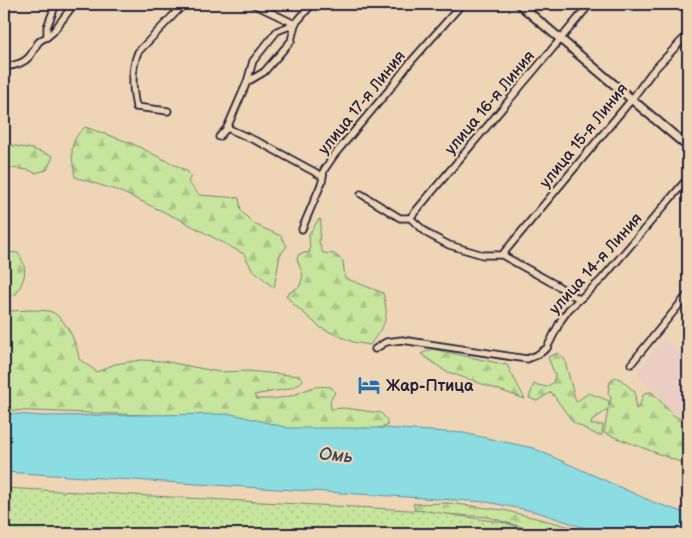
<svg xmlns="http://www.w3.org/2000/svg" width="692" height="538" viewBox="0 0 692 538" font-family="'Balsamiq Sans',sans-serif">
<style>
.built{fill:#eacdc3}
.forest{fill:url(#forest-firs);stroke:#74846c}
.garden{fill:url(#garden-dots);stroke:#74846c}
.water{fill:#8bdde2;stroke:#61929f}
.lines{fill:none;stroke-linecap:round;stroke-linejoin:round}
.minor-casing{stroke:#22223b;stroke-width:9}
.tertiary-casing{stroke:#22223b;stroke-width:11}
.minor{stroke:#eed5b6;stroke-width:5.5}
.tertiary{stroke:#eed5b6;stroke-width:7}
.labels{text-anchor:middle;stroke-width:4.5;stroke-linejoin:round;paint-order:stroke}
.street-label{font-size:16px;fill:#22223b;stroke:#eed5b6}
.poi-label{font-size:16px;font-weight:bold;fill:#22223b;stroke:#eed5b6;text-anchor:start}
.water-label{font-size:18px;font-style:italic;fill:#37475c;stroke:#eed5b6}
</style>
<defs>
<pattern id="forest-firs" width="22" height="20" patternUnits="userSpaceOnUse" patternTransform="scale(1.25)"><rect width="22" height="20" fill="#c7e59d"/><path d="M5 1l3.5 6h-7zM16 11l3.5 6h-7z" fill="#abc488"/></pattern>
<pattern id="garden-dots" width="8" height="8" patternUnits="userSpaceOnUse" patternTransform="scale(1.25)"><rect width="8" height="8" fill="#c7e59d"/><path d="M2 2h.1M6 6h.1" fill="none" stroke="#abc488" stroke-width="1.8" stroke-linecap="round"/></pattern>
</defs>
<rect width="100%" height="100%" fill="#eed5b6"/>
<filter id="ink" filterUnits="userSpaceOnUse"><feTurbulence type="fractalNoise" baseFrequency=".02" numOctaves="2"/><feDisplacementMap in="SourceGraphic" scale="10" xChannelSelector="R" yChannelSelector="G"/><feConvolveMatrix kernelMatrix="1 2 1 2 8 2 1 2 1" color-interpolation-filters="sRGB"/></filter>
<g filter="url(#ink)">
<!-- built -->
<path class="built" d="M662,339L688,359V422L674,413L640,377L638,371Z"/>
<!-- forest -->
<g class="forest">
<path d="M85,127L131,143L187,171L191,176L188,182L199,195L239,198L241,211L254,224L281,236L287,246L280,255L274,288L252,269L244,254L179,219L119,191L75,177C72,156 67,142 85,127Z"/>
<path d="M4,144L32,149L53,156L47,170L35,173L29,170L4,167Z"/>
<path d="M319,219L321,220L319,242L323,253L334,254L343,261L345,278L383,293C390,322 385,322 370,345L353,342L321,328L292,303L286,295L300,286L303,275L297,259L299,254L310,252L309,234Z"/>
<path d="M4,252L18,253C29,270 25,278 16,294L4,296Z"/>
<path d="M4,311C18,311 34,309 48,311C64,313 78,345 79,359L97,372L115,364L141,360L163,361L219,372L247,371L300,376L303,380L298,385L287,389L254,395L257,399C269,399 282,399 293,395C310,389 312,385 331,387L335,392L330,401L331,409L344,408L381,413L387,420V426L366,431H293L204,417L4,410Z"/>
<path d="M432,349L507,365L525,399L445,371L421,354Z"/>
<path d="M558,353L564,358L576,402L589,393L609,401V406L611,398L608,393L610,382L615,377L620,379L635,392L636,409L640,405L644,393L652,392L673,415L688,423V465L604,433L608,409L592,421L591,425H603L602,435H597L573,422L551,392L537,401L529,398L534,384L546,387L553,383L555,375L548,357Z"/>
<path d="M448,503L503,510L560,524L593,534H545L488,517L416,512L413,504Z"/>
</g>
<!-- garden -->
<path class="garden" d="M4,488L427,511L506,523L539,534H4Z"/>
<!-- water -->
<path class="water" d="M4,413L42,416L232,414L289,428H384L463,433L533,448L653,502L688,514V534H603L537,512L487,502L4,472Z"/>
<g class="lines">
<!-- minor casing -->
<g class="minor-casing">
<g id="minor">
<path d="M253,4L295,24"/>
<path d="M47,37L53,32L74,4"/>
<path d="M4,67C13,66 23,64 29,57C37,48 34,42 47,37V27L56,4"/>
<path d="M247,82L253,61L277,31L295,24"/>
<path d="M168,111L136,107C132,88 131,69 138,52L184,4"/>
<path d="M227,128L263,144L322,176"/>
<path d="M219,137L227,128L247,82L264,72L291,41L295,24L312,4"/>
<path d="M361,194L400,218H410L428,234L449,245L483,255H502L558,286L579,299"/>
<path d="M410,218L590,4"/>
<path d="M302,229L322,182L324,170L335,154L389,90L408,65L462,4"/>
<path d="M502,255L632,99L652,72L688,34"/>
<path d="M375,349L386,342L402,340L527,359L537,355L547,348L561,320L569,309L601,280L688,178"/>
<path d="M631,364L688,294"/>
</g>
</g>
<!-- tertiary casing -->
<g class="tertiary-casing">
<path id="tertiary" d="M519,4L688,147"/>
</g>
<!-- minor -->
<use href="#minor" class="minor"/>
<!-- tertiary -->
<use href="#tertiary" class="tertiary"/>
</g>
</g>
<!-- icons -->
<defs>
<g id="hotel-bare" transform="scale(1.725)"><path d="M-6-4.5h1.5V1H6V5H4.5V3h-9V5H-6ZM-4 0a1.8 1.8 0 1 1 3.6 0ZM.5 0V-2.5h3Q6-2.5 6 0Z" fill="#1f6fb2" stroke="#eed5b6" stroke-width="2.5" paint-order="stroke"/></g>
</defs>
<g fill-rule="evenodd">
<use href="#hotel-bare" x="369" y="385"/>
</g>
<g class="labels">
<!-- street labels -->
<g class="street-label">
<text transform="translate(361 102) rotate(-51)" y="6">улица 17-я Линия</text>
<text transform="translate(489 102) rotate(-50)" y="6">улица 16-я Линия</text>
<text transform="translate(583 135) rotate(-51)" y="6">улица 15-я Линия</text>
<text transform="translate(595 263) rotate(-48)" y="6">улица 14-я Линия</text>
</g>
<!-- poi labels -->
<g class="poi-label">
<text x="386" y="391">Жар-Птица</text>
</g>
<!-- water labels -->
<g class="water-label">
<text transform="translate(336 455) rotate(6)" y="6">Омь</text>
</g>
</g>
<!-- margin -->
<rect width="692" height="538" fill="none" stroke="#eed5b6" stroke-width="20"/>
<rect x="10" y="10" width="672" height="518" fill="none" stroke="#22223b" stroke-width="2" filter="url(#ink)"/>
</svg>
